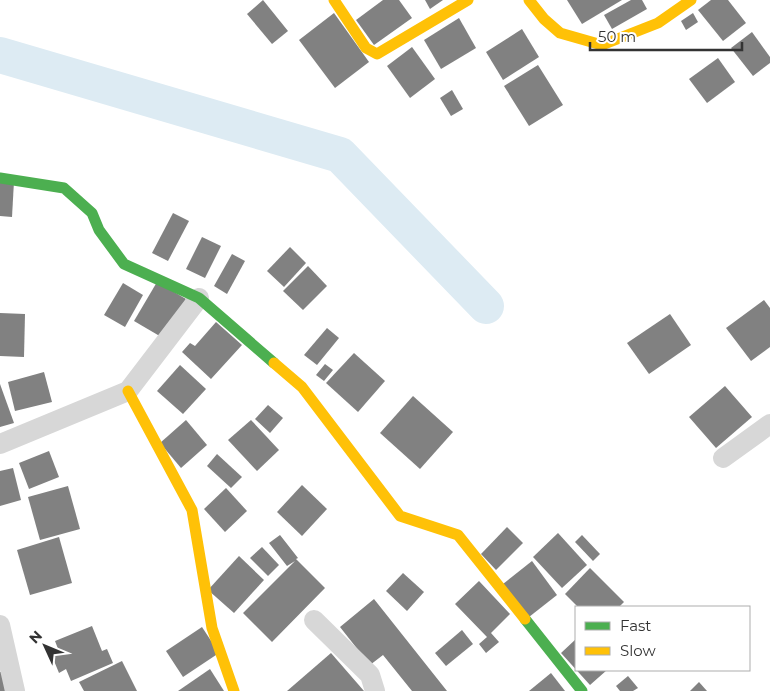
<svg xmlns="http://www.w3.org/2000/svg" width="770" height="691" viewBox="0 0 770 691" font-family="Montserrat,sans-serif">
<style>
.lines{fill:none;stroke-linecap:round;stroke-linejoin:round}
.river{stroke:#ddebf3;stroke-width:36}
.building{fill:#818181}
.street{stroke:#d7d7d7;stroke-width:20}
.fast{stroke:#4caf50;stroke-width:11}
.slow{stroke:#ffc107;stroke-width:11}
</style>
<rect width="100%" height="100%" fill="#fff"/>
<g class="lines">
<!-- river -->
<path class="river" d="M0,55L340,155L486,306"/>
</g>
<!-- building -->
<g class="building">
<path d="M263,0L288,31L272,44L247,14Z"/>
<path d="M383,0H399L412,18L374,45L356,20Z"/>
<path d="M425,0H443L430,9Z"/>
<path d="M567,0H622L582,24Z"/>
<path d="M631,0H642L647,9L612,29L604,15Z"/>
<path d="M711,0H728L746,23L723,41L698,10Z"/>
<path d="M334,13L369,62L335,88L299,40Z"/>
<path d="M693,13L698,22L686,30L681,21Z"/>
<path d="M459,18L476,48L441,69L424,40Z"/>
<path d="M522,29L539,57L503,80L486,52Z"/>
<path d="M752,32L770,57V63L753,76L731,48Z"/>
<path d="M412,47L435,79L410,98L387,66Z"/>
<path d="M718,58L735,82L707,103L689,79Z"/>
<path d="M538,65L563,105L529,126L504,86Z"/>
<path d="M452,90L463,109L451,116L440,98Z"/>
<path d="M0,180L14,181L12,217L0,216Z"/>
<path d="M173,213L189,221L168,261L152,253Z"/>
<path d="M202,237L221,246L205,278L186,269Z"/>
<path d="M290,247L306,263L284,287L267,271Z"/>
<path d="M232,254L245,261L227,294L214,286Z"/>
<path d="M308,266L327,286L303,310L283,291Z"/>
<path d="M157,282L186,299L163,338L134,321Z"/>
<path d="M123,283L143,295L125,327L104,315Z"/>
<path d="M764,300L770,308V347L751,361L726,328Z"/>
<path d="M0,313L25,314L24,357L0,356Z"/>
<path d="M670,314L691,345L649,374L627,343Z"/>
<path d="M216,322L242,345L211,379L182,352L190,343L195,346Z"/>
<path d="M327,328L339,338L317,365L304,355Z"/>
<path d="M354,353L385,381L358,412L326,383Z"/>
<path d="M325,364L333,370L324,381L316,375Z"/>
<path d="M180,365L206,389L183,414L157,391Z"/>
<path d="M44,372L52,402L15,411L8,382Z"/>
<path d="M0,384L14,423L0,427Z"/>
<path d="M725,386L752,417L716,448L689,417Z"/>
<path d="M413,396L453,432L420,469L380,433Z"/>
<path d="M268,405L283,418L270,433L255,419Z"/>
<path d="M186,420L207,445L181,468L160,443Z"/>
<path d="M251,420L279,450L257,471L228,440Z"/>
<path d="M49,451L59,477L29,489L19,463Z"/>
<path d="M217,454L242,477L231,488L207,466Z"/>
<path d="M13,468L21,500L0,506V471Z"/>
<path d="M302,485L327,509L302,536L277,512Z"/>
<path d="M68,486L80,529L40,540L28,497Z"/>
<path d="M226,488L247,511L225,532L204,509Z"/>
<path d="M507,527L523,543L496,570L481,554Z"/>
<path d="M558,533L587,565L562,588L533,557Z"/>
<path d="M280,535L298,558L296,559L325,588L272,642L243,613L295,561L287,566L269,543Z"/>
<path d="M582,535L600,554L593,561L575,542Z"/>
<path d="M59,537L72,583L30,595L17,550Z"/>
<path d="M262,547L279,565L268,576L250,558Z"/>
<path d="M239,556L264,580L234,613L208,590Z"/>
<path d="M532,561L557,595L529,617L503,584Z"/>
<path d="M590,568L624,602L619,607H578L565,594Z"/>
<path d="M403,573L424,592L407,611L386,591Z"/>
<path d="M479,581L510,614L491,633L499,642L486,653L479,644L487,637L455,604Z"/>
<path d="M374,599L447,691H412L383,655L370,665L340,627Z"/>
<path d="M92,626L102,651L107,649L113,663L71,681L66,669L59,673L52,656L60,654L55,641Z"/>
<path d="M202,627L219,653L183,677L166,651Z"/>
<path d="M462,630L473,644L446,666L435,653Z"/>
<path d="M576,639V670H607L590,685L561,653Z"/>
<path d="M331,653L364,691H287Z"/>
<path d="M122,661L137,691H84L79,682Z"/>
<path d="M210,669L224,691H178Z"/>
<path d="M4,671L6,691H0V672Z"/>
<path d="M551,673L565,691H529Z"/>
<path d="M628,676L638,688L633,691H620L616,686Z"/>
<path d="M699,682L707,691H690Z"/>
</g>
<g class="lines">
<!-- street -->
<g class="street">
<path d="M0,444L128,391L199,298"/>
<path d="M723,458L770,424"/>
<path d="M314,620L370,675L375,691"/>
<path d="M0,625L15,691"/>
</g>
<!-- fast -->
<g class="fast">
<path d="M0,178L64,188L92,213L99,230L124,264L199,298L274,363"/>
<path d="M525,619L582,691"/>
</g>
<!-- slow -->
<g class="slow">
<path d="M334,0L366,48L377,54L468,0"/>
<path d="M529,0L544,19L560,33L602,45L658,23L691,0"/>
<path d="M274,363L302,387L400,516L458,535L525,619"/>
<path d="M128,391L192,510L212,628L234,691"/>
</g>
</g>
<!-- legend -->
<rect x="575" y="606" width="175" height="65" fill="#ffffff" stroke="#adadad"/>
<rect x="585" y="622" width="25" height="8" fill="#4caf50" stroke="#adadad"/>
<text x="620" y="631" font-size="15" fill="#333333">Fast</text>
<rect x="585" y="647" width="25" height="8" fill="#ffc107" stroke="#adadad"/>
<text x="620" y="656" font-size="15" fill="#333333">Slow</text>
<!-- north arrow -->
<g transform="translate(45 646) rotate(314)" stroke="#ffffff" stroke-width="4" paint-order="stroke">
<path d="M0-4L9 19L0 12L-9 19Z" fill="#333333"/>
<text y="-8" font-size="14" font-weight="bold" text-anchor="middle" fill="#333333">N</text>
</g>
<!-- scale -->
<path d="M590 42v8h152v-8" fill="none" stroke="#333333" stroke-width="2.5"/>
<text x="598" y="42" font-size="15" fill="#333333" stroke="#ffffff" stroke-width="4" paint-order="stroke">50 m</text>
</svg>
